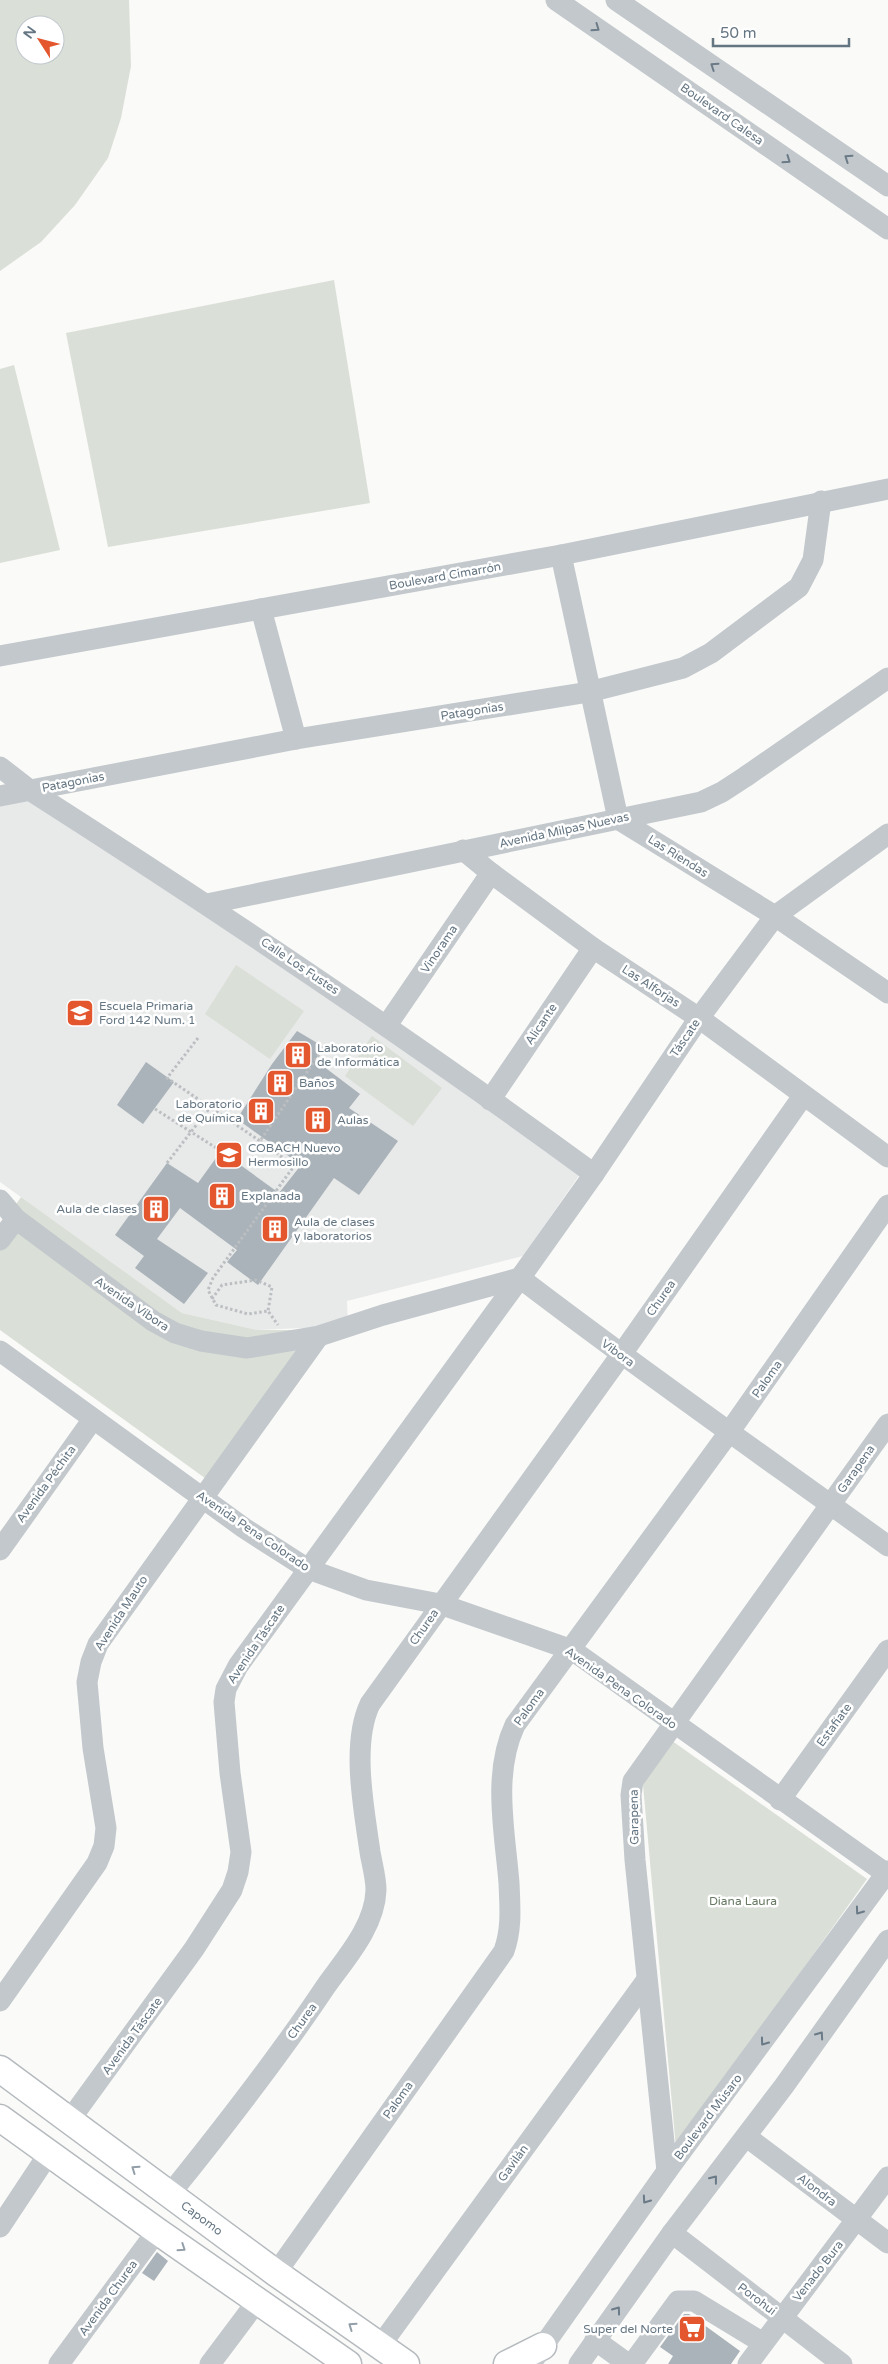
<svg xmlns="http://www.w3.org/2000/svg" width="888" height="2364" viewBox="0 0 888 2364" font-family="'Varela Round',sans-serif">
<style>
.built{fill:#e8e9e9}
.green{fill:#dadfd7;fill-rule:evenodd}
.building{fill:#aab3b9}
.lines{fill:none;stroke-linecap:round;stroke-linejoin:round}
.major-casing{stroke:#b5babe;stroke-width:29}
.path{stroke:#bbbfc2;stroke-width:3;stroke-dasharray:2.5 2.5;stroke-linecap:butt}
.minor{stroke:#c3c8cc;stroke-width:21}
.major{stroke:#fff;stroke-width:26}
.oneway{stroke:#6a7a87}
.oneway2{stroke:#939fa8}
.labels{text-anchor:middle;stroke-width:5;stroke-linejoin:round;paint-order:stroke}
.street-label{font-size:12px;fill:#657683;stroke:#fff}
.poi-label{font-size:12px;fill:#657683;stroke:#fff;text-anchor:start}
.park-label{font-size:12px;fill:#687a64;stroke:#fff}
</style>
<rect width="100%" height="100%" fill="#fafaf8"/>
<!-- built -->
<path class="built" d="M14,786L585,1167L523,1256L347,1301L348,1326L257,1330L182,1313L0,1182V788Z"/>
<!-- green -->
<g class="green">
<path d="M0,0H129L131,66L121,118L108,158L75,205L41,242L0,271ZM25,25H55V55H25Z"/>
<path d="M334,280L370,503L108,547L66,333Z"/>
<path d="M14,365L60,550L0,563V369Z"/>
<path d="M236,965L304,1011L270,1059L205,1014Z"/>
<path d="M372,1036L442,1088L413,1126L345,1076Z"/>
<path d="M21,1197L182,1313L257,1330H326L209,1481L0,1330V1228Z"/>
<path d="M668,1738L867,1879L676,2148L642,1774Z"/>
</g>
<!-- building -->
<g class="building">
<path d="M297,1031L324,1047L315,1060L360,1094L349,1108L398,1141L359,1195L334,1178L258,1285L227,1262L237,1250L180,1208L157,1239L208,1273L184,1304L135,1268L144,1256L115,1235L167,1163L198,1183L221,1151L279,1193L301,1165L237,1119L272,1064Z"/>
<path d="M146,1062L174,1082L143,1124L117,1105Z"/>
<path d="M157,2252L168,2261L154,2281L142,2273Z"/>
<path d="M684,2314H689L740,2351L731,2364H668L673,2356L660,2347Z"/>
</g>
<g class="lines">
<!-- major casing -->
<g class="major-casing">
<g id="major">
<path id="s1" d="M0,2069L276,2273L406,2364"/>
<path d="M0,2118L157,2231L348,2364"/>
<path d="M507,2364L543,2346"/>
</g>
</g>
<!-- path -->
<g class="path">
<path d="M198,1038L167,1078L260,1141L324,1047"/>
<path d="M155,1109L221,1151"/>
<path d="M260,1141L294,1166L213,1278L208,1290L216,1305L248,1314L268,1311L278,1325"/>
<path d="M167,1163L211,1106"/>
<path d="M212,1299L222,1285L256,1280L272,1287L268,1311"/>
</g>
<!-- minor -->
<g class="minor">
<path d="M556,0L888,229"/>
<path d="M616,0L888,186"/>
<path d="M561,555L618,819L775,916L888,993"/>
<path d="M261,609L296,739"/>
<path d="M0,656L561,555L888,489"/>
<path d="M0,767L31,791C222,913 410,1039 594,1174"/>
<path d="M0,796L296,739L589,692L683,668L711,653L799,587L813,560L821,501"/>
<path d="M463,850L491,873L593,948L699,1018L888,1157"/>
<path d="M207,904L701,802L722,792L745,777L888,678"/>
<path d="M387,1025L491,873"/>
<path d="M490,1100L593,948"/>
<path d="M0,1200L16,1219L153,1321L175,1333L201,1341L247,1348L319,1336L383,1315L520,1278C640,1370 765,1457 888,1546"/>
<path d="M0,1240L16,1219"/>
<path d="M0,1351L244,1528L308,1569L366,1590L440,1604L572,1650L888,1875"/>
<path d="M0,1550L93,1419"/>
<path d="M780,1800L888,1650"/>
<path d="M0,2001L97,1863L104,1846L106,1828L93,1748L87,1682L91,1662L98,1644L319,1336"/>
<path d="M69,2121L194,1949L232,1890L238,1872L241,1852L230,1773L224,1702L226,1689L238,1666L520,1278L594,1174L699,1018L775,916L888,834"/>
<path d="M747,2137L888,2243"/>
<path d="M667,2171L635,1860L631,1795L633,1781L888,1424"/>
<path d="M170,2194C224,2127 278,2058 326,1986C346,1958 375,1926 376,1890C376,1878 372,1864 370,1852C364,1809 351,1744 370,1704L621,1355L803,1096"/>
<path d="M0,2227L49,2153"/>
<path d="M672,2233L842,2364"/>
<path d="M276,2273L504,1951C512,1928 510,1908 509,1883C505,1832 492,1774 515,1725L730,1431L888,1205"/>
<path d="M595,2340L624,2361L630,2362L635,2360L678,2301H694L763,2343"/>
<path d="M380,2346L646,1981"/>
<path d="M534,2359L667,2171L888,1871"/>
<path d="M59,2364L157,2231"/>
<path d="M210,2364L258,2300"/>
<path d="M579,2364L672,2233L784,2086L888,1940"/>
<path d="M748,2364L888,2177"/>
</g>
<!-- major -->
<use href="#major" class="major"/>
</g>
<!-- one-way arrows -->
<defs><path id="oneway-chevron" d="M-2-3.5L2.5 0L-2 3.5" fill="none" stroke-width="1.6" stroke-linecap="round" stroke-linejoin="round" transform="scale(1.25)"/></defs>
<g class="oneway">
<use href="#oneway-chevron" transform="translate(596 28) rotate(35)"/>
<use href="#oneway-chevron" transform="translate(714 66) rotate(-146)"/>
<use href="#oneway-chevron" transform="translate(848 158) rotate(-146)"/>
<use href="#oneway-chevron" transform="translate(787 160) rotate(35)"/>
<use href="#oneway-chevron" transform="translate(859 1911) rotate(126)"/>
<use href="#oneway-chevron" transform="translate(820 2035) rotate(-55)"/>
<use href="#oneway-chevron" transform="translate(764 2042) rotate(126)"/>
<use href="#oneway-chevron" transform="translate(714 2179) rotate(-52)"/>
<use href="#oneway-chevron" transform="translate(646 2200) rotate(125)"/>
<use href="#oneway-chevron" transform="translate(617 2310) rotate(-54)"/>
</g>
<g class="oneway2">
<use href="#oneway-chevron" transform="translate(135 2169) rotate(-145)"/>
<use href="#oneway-chevron" transform="translate(182 2248) rotate(34)"/>
<use href="#oneway-chevron" transform="translate(352 2326) rotate(-145)"/>
</g>
<!-- icons -->
<defs>
<g id="school-square" transform="scale(1.4375)"><rect x="-9" y="-9" width="18" height="18" rx="4" fill="#e4572e" stroke="#fff"/><path d="M0-5L7-2L0 1L-7-2ZM-4 1L0 2.5L4 1V4Q0 6-4 4Z" fill="#fff"/></g>
<g id="building-square" transform="scale(1.4375)"><rect x="-9" y="-9" width="18" height="18" rx="4" fill="#e4572e" stroke="#fff"/><path d="M-4-6H4V6H1V3H-1V6H-4ZM-2.5-4.3h1.7v1.8h-1.7ZM.8-4.3h1.7v1.8H.8ZM-2.5-1h1.7V.8h-1.7ZM.8-1h1.7V.8H.8Z" fill="#fff"/></g>
<g id="supermarket-square" transform="scale(1.4375)"><rect x="-9" y="-9" width="18" height="18" rx="4" fill="#e4572e" stroke="#fff"/><path d="M-6-5.5h2.5l.6 2H6L4.5 2H-2.5L-4.4-4H-6ZM-1.5 3.2a1.3 1.3 0 1 0 .1 0ZM3 3.2a1.3 1.3 0 1 0 .1 0Z" fill="#fff"/></g>
</defs>
<g fill-rule="evenodd">
<use href="#school-square" x="80" y="1013"/>
<use href="#building-square" x="298" y="1055"/>
<use href="#building-square" x="280" y="1083"/>
<use href="#building-square" x="261" y="1111"/>
<use href="#building-square" x="318" y="1120"/>
<use href="#school-square" x="229" y="1155"/>
<use href="#building-square" x="222" y="1196"/>
<use href="#building-square" x="156" y="1209"/>
<use href="#building-square" x="275" y="1229"/>
<use href="#supermarket-square" x="692" y="2329"/>
</g>
<g class="labels">
<!-- street labels -->
<g class="street-label">
<text transform="translate(722 114) rotate(35)" y="4">Boulevard Calesa</text>
<text transform="translate(445 576) rotate(-10)" y="4">Boulevard Cimarrón</text>
<text transform="translate(472 711) rotate(-9)" y="4">Patagonias</text>
<text transform="translate(73 782) rotate(-11)" y="4">Patagonias</text>
<text transform="translate(564 830) rotate(-12)" y="4">Avenida Milpas Nuevas</text>
<text transform="translate(678 856) rotate(32)" y="4">Las Riendas</text>
<text transform="translate(439 949) rotate(-56)" y="4">Vinorama</text>
<text transform="translate(300 966) rotate(34)" y="4">Calle Los Fustes</text>
<text transform="translate(651 986) rotate(33)" y="4">Las Alforjas</text>
<text transform="translate(541 1024) rotate(-56)" y="4">Alicante</text>
<text transform="translate(685 1038) rotate(-56)" y="4">Táscate</text>
<text transform="translate(661 1298) rotate(-55)" y="4">Churea</text>
<text transform="translate(132 1304) rotate(34)" y="4">Avenida Víbora</text>
<text transform="translate(618 1353) rotate(36)" y="4">Vibora</text>
<text transform="translate(767 1379) rotate(-55)" y="4">Paloma</text>
<text transform="translate(856 1469) rotate(-55)" y="4">Garapena</text>
<text transform="translate(46 1484) rotate(-54)" y="4">Avenida Péchita</text>
<text transform="translate(253 1531) rotate(34)" y="4">Avenida Pena Colorado</text>
<text transform="translate(121 1613) rotate(-57)" y="4">Avenida Mauto</text>
<text transform="translate(424 1627) rotate(-55)" y="4">Churea</text>
<text transform="translate(256 1644) rotate(-56)" y="4">Avenida Táscate</text>
<text transform="translate(621 1688) rotate(35)" y="4">Avenida Pena Colorado</text>
<text transform="translate(529 1707) rotate(-54)" y="4">Paloma</text>
<text transform="translate(834 1725) rotate(-54)" y="4">Estafiate</text>
<text transform="translate(634 1817) rotate(-91)" y="4">Garapena</text>
<text transform="translate(302 2021) rotate(-54)" y="4">Churea</text>
<text transform="translate(132 2036) rotate(-54)" y="4">Avenida Táscate</text>
<text transform="translate(398 2100) rotate(-55)" y="4">Paloma</text>
<text transform="translate(708 2117) rotate(-53)" y="4">Boulevard Músaro</text>
<text transform="translate(513 2163) rotate(-54)" y="4">Gavilán</text>
<text transform="translate(817 2190) rotate(37)" y="4">Alondra</text>
<text dy="4" stroke="none"><textPath href="#s1" startOffset="251">Capomo</textPath></text>
<text transform="translate(818 2271) rotate(-52)" y="4">Venado Bura</text>
<text transform="translate(108 2298) rotate(-54)" y="4">Avenida Churea</text>
<text transform="translate(757 2299) rotate(37)" y="4">Porohui</text>
</g>
<!-- poi labels -->
<g class="poi-label">
<text x="99" y="1010">Escuela Primaria<tspan x="99" dy="14">Ford 142 Num. 1</tspan></text>
<text x="317" y="1052">Laboratorio<tspan x="317" dy="14">de Informática</tspan></text>
<text x="299" y="1087">Baños</text>
<text x="242" y="1108" text-anchor="end">Laboratorio<tspan x="242" dy="14">de Química</tspan></text>
<text x="337" y="1124">Aulas</text>
<text x="248" y="1152">COBACH Nuevo<tspan x="248" dy="14">Hermosillo</tspan></text>
<text x="241" y="1200">Explanada</text>
<text x="137" y="1213" text-anchor="end">Aula de clases</text>
<text x="294" y="1226">Aula de clases<tspan x="294" dy="14">y laboratorios</tspan></text>
<text x="673" y="2333" text-anchor="end">Super del Norte</text>
</g>
<!-- park labels -->
<g class="park-label">
<text x="743" y="1905">Diana Laura</text>
</g>
</g>
<!-- north arrow -->
<g transform="translate(40 40) rotate(306)"><circle r="24" fill="#ffffff" stroke="#c1c8cd"/>
<path d="M0-4L9 19L0 12L-9 19Z" fill="#e4572e"/>
<text y="-8" font-size="14" font-weight="bold" text-anchor="middle" fill="#657683">N</text>
</g>
<!-- scale -->
<path d="M713 38v8h136v-8" fill="none" stroke="#657683" stroke-width="2.5"/>
<text x="720" y="38" font-size="15" fill="#657683" stroke="#ffffff" stroke-width="4" paint-order="stroke">50 m</text>
</svg>
